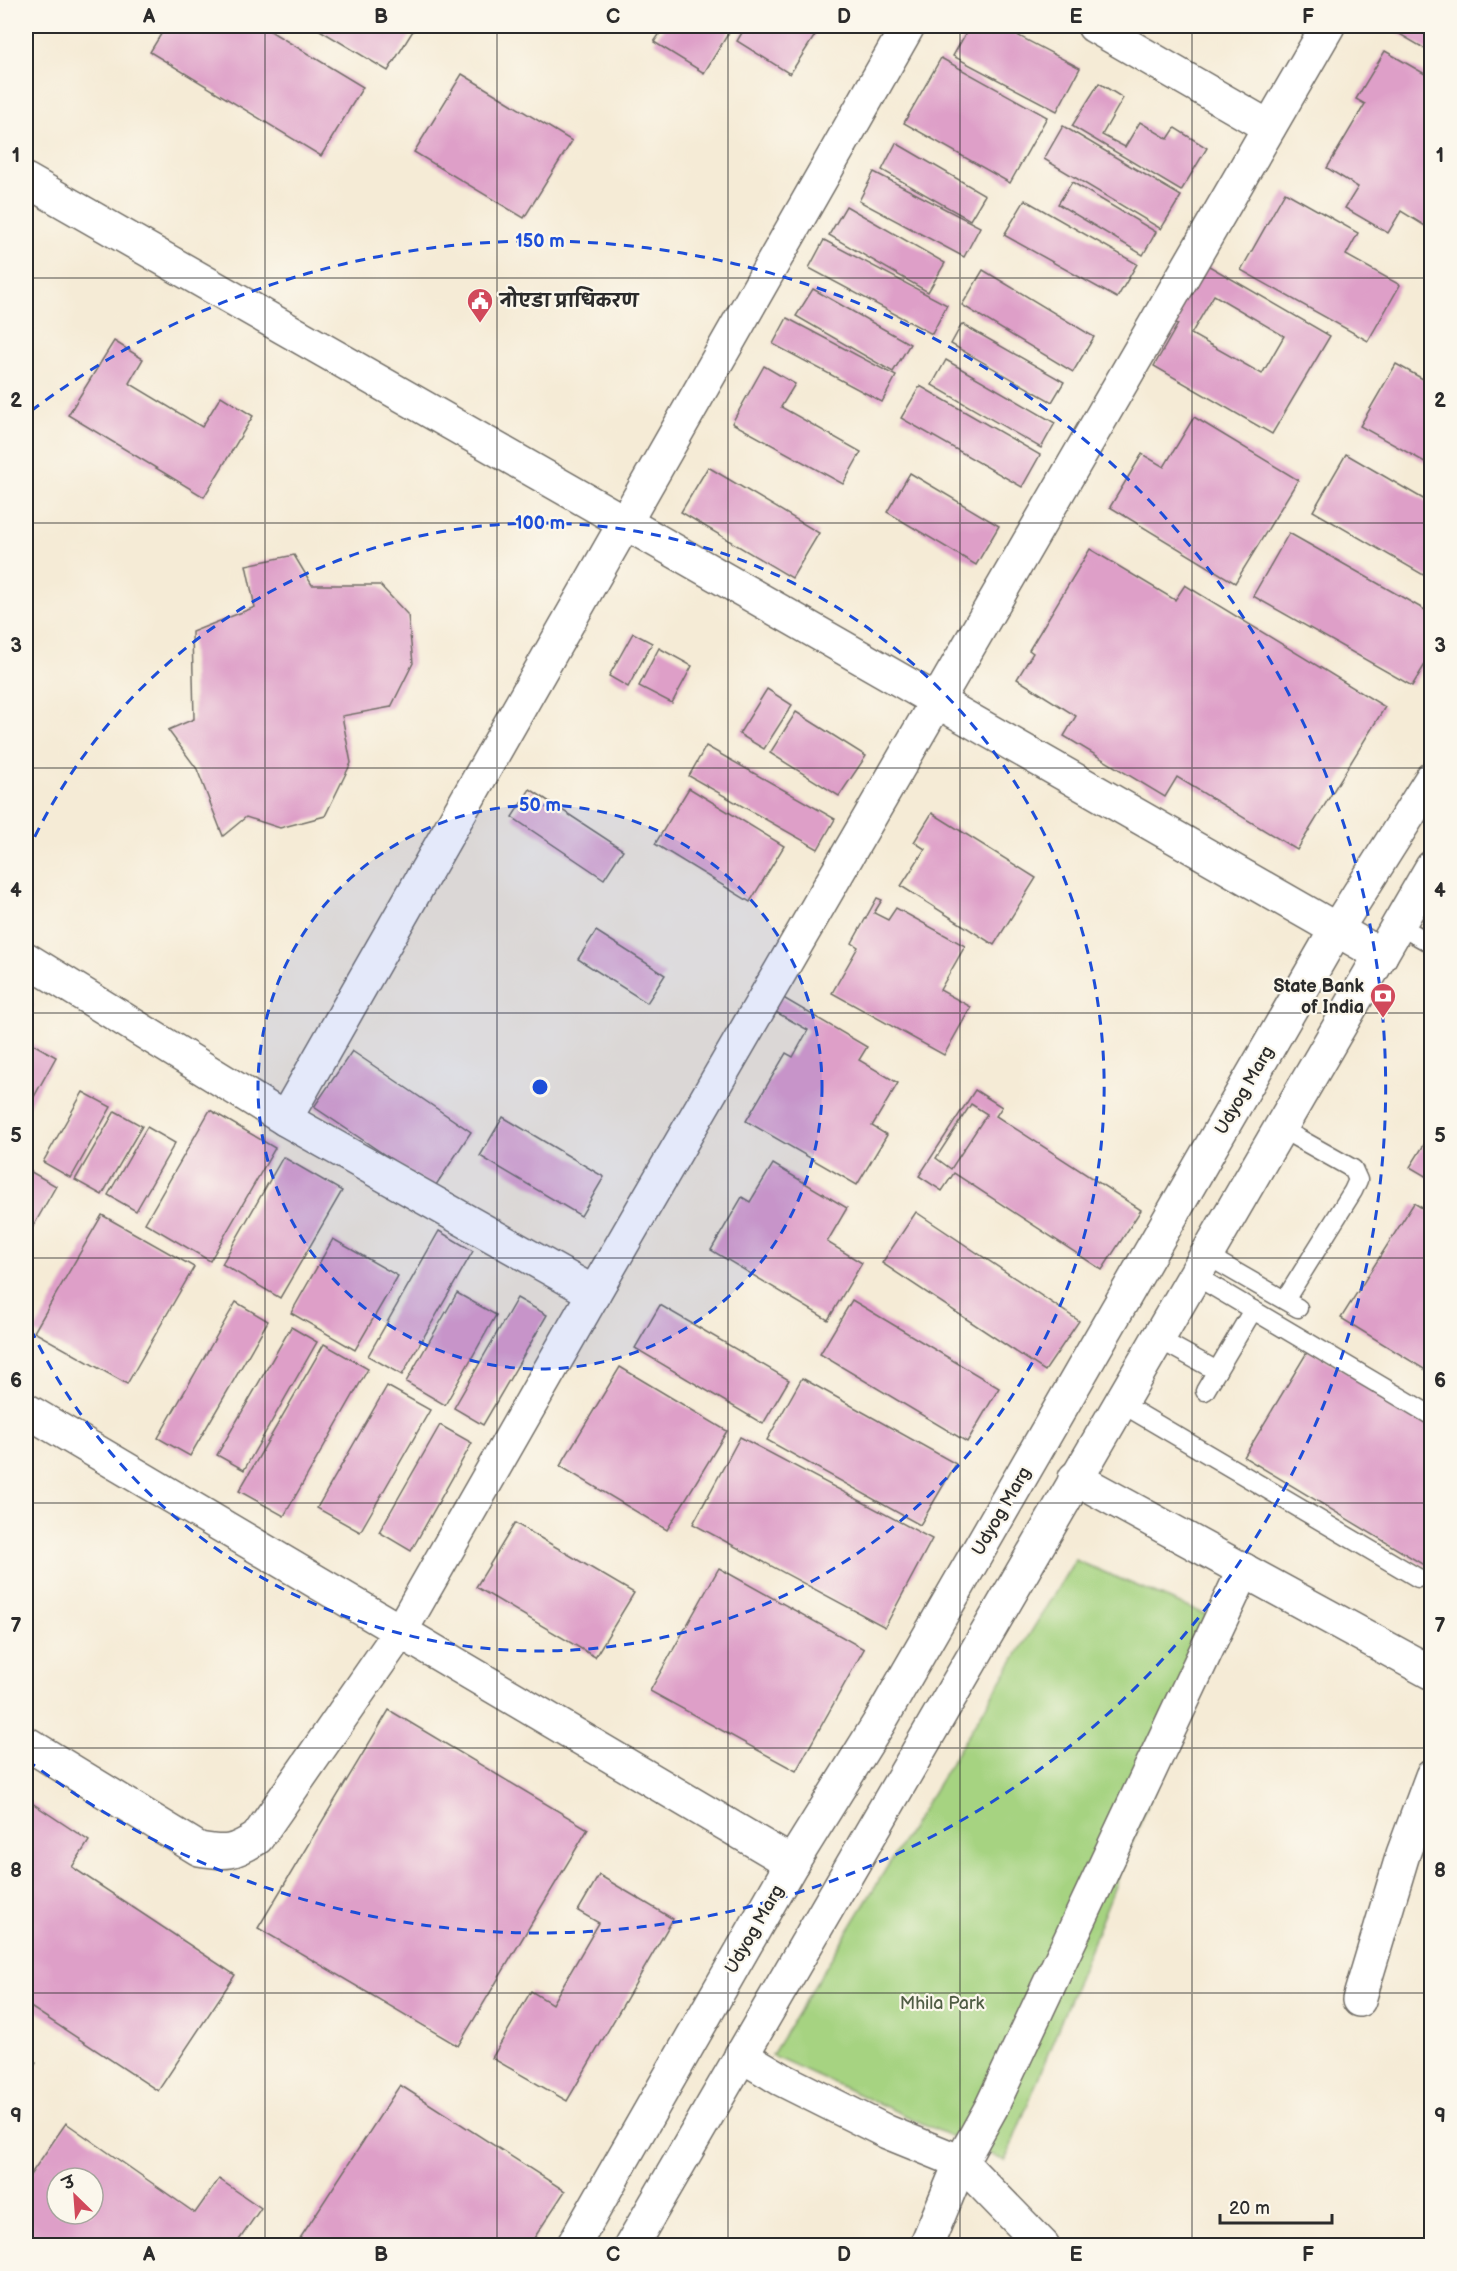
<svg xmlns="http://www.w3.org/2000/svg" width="1457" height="2271" viewBox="0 0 1457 2271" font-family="'Balsamiq Sans','Playpen Sans Deva',sans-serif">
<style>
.green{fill:#a6d381;stroke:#687f56;stroke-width:1.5}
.building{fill:#de9fc8;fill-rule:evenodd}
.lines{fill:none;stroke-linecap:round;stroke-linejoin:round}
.service-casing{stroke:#726e67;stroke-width:21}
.minor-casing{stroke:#726e67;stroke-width:36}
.tertiary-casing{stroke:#726e67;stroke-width:36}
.service{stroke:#fff;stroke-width:18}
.minor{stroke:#fff;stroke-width:33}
.tertiary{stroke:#fff;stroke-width:33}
.grid{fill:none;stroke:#2b2b2b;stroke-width:1.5;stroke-opacity:0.55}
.ring{fill:none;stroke:#1d4ed8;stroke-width:3;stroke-dasharray:10 8}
.labels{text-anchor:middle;stroke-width:4.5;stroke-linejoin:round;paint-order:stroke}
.poi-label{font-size:18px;font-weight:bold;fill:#2b2b2b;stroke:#fbf7ec;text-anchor:start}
.street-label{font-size:18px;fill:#2b2b2b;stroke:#fbf7ec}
.park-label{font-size:18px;fill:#505d45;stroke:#fbf7ec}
.centre{fill:#1d4ed8;stroke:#fbf7ec;stroke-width:3}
.ring-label{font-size:18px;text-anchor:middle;font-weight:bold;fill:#1d4ed8;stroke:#fbf7ec;stroke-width:4.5;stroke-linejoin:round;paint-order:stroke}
.neatline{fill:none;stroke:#2b2b2b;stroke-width:2}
.grid-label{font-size:20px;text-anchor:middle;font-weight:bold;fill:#2b2b2b}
</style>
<rect width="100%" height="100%" fill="#fbf7ec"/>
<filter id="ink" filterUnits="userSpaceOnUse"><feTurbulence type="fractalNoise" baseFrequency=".0167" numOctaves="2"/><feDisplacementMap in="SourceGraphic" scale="12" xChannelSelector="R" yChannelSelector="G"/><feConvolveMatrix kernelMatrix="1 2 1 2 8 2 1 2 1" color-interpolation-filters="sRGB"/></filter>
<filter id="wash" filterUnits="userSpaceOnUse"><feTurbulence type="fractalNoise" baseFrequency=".008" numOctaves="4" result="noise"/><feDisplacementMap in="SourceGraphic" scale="24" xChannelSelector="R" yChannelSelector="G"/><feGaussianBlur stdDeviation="1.35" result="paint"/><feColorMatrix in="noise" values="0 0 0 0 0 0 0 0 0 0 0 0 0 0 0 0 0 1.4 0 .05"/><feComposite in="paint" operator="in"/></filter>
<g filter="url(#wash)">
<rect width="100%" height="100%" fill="#f5ebd6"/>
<!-- green -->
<path class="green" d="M1075,1560L1221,1621L1005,2161L772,2055Z"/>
<g id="blocks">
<!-- building -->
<g class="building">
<path d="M166,26H262L363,87L321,156L150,52Z"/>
<path d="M313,26H416L388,71Z"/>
<path d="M665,26H733L704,73L654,42Z"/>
<path d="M746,26H821L790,74L737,41Z"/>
<path d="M970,26H1000L1080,68L1057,111L953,56Z"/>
<path d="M1386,26H1432V53Z"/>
<path d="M1385,51L1432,78L1430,229L1401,211L1388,233L1345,208L1358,187L1327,168L1365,104L1356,99Z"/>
<path d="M941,58L1047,117L1010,183L904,123Z"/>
<path d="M462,74L572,141L524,218L414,152Z"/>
<path d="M1099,83L1123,98L1102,135L1125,147L1140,122L1168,139L1175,128L1207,148L1181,191L1072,126Z"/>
<path d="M1063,126L1181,196L1161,229L1044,159Z"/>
<path d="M896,143L985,195L970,220L882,170Z"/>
<path d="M874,172L980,227L964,257L859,201Z"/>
<path d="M1072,182L1156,232L1143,255L1058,204Z"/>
<path d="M1285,192L1358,233L1346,255L1400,285L1368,341L1241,270Z"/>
<path d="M1025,200L1137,264L1117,298L1004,235Z"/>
<path d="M846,206L945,263L928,292L829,235Z"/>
<path d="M824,240L947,305L932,334L809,268Z"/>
<path d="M1197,259L1330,336L1272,434L1154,366L1178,324L1163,315ZM1214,295L1284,336L1262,374L1191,334Z"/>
<path d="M983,270L1094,337L1073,372L962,305Z"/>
<path d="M813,289L910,344L893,372L796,316Z"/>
<path d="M787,318L896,376L882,402L773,344Z"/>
<path d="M962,324L1064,382L1052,402L951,344Z"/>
<path d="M114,341L143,359L129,383L202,427L221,396L253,416L204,497L68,415Z"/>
<path d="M946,360L1055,423L1041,448L932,385Z"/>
<path d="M1396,364L1432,384V466L1360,426Z"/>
<path d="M764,366L795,384L781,407L861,452L843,484L732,423Z"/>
<path d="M920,386L1040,455L1022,487L901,418Z"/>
<path d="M1194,417L1298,480L1235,583L1110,507L1142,454L1164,467Z"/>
<path d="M1346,454L1432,504V580L1313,511Z"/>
<path d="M708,467L819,533L792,578L681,512Z"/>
<path d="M910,473L999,526L976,565L887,512Z"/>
<path d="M1289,533L1432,614V653L1412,686L1253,596Z"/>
<path d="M1090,549L1175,600L1185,585L1385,707L1297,850L1177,777L1165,797L1064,736L1076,716L1017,679L1033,653L1029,650Z"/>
<path d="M294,555L312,585H380L408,615L413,663L391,707L342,716L351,763L325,816L280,828L246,817L223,836L197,769L168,730L194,719L192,632L255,607L246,565Z"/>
<path d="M633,633L652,643L628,687L609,676Z"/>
<path d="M659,648L692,666L672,703L639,686Z"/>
<path d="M767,689L792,705L764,749L739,734Z"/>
<path d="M796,712L866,756L839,796L770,753Z"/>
<path d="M706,746L835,819L818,849L689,776Z"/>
<path d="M689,788L784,846L750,902L655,844Z"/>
<path d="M530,789L623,850L604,879L512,817Z"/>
<path d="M932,813L1036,878L994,945L901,886L925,849L914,842Z"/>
<path d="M877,898L882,900L874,913L888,920L896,908L965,946L940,990L971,1007L944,1055L832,993L858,947L852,943Z"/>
<path d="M596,931L665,975L647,1003L578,959Z"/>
<path d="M780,996L867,1047L859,1060L898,1083L872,1126L887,1135L857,1185L746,1121L786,1053L793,1057L808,1030L772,1010Z"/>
<path d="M26,1000L34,1005L26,1019Z"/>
<path d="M26,1040L56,1057L26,1111Z"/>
<path d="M352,1051L471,1132L434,1188L314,1107Z"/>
<path d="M975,1090L1002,1107L996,1116L1141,1210L1102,1270L954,1173L942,1191L919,1176ZM971,1104L987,1114L951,1169L936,1158Z"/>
<path d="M83,1092L111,1107L71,1178L43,1162Z"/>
<path d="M210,1110L275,1148L210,1261L145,1223Z"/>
<path d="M115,1111L142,1126L102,1195L75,1180Z"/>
<path d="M503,1117L604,1177L581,1216L480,1156Z"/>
<path d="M147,1127L175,1143L136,1211L108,1195Z"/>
<path d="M1432,1132V1180L1410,1167Z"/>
<path d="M283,1157L342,1191L280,1298L222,1264Z"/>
<path d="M773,1164L847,1208L827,1242L862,1263L828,1320L711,1250L742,1197L750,1202Z"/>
<path d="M26,1169L56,1186L26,1239Z"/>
<path d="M1414,1203L1432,1214V1374L1341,1318Z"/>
<path d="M916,1212L1079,1321L1045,1371L882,1263Z"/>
<path d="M102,1215L194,1267L127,1384L34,1332Z"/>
<path d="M439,1231L473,1251L402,1375L368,1356Z"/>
<path d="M333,1239L398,1276L355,1350L291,1313Z"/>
<path d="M457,1293L496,1315L445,1405L406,1382Z"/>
<path d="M517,1298L547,1315L483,1425L454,1408Z"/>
<path d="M852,1300L999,1388L967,1442L820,1354Z"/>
<path d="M236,1302L268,1321L190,1456L158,1438Z"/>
<path d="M660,1305L789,1380L763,1424L635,1348Z"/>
<path d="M291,1327L317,1342L244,1470L217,1455Z"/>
<path d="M324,1344L368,1369L284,1516L239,1491Z"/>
<path d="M1309,1349L1432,1423V1570L1244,1457Z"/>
<path d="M620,1367L727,1431L667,1530L560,1466Z"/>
<path d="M802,1378L956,1464L920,1525L767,1440Z"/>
<path d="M387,1386L430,1410L360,1532L317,1508Z"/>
<path d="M440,1425L472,1443L411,1551L379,1532Z"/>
<path d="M740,1437L932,1539L885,1627L693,1524Z"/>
<path d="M515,1523L634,1593L595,1657L476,1587Z"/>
<path d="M719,1568L864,1649L796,1771L650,1691Z"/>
<path d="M389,1710L588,1829L458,2046L258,1928Z"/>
<path d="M26,1799L89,1841L72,1867L235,1975L158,2091L26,2004Z"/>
<path d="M599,1875L673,1919L567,2101L492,2058L531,1991L552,2004L599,1923L578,1911Z"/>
<path d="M26,2057L36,2063L26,2079Z"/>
<path d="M400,2085L565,2191L529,2246H295Z"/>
<path d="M66,2123L195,2213L219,2179L261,2208L235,2246H26V2181ZM57,2178H93V2214H57Z"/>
</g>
</g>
</g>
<g filter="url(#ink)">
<use href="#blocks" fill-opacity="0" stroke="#726e67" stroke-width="1.5"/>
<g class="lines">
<!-- service casing -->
<g class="service-casing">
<g id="service">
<path d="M1398,925L1432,944"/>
<path d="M1280,1128L1353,1169L1358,1180L1353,1191L1285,1300"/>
<path d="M1206,1255L1298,1308"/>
<path d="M1194,1275L1432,1416"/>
<path d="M1157,1338L1217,1371"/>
<path d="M1205,1391L1253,1310"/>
<path d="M1119,1402L1418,1578"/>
</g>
</g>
<!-- minor casing -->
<g class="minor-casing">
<g id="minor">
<path d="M1094,26L1269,127"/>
<path d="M26,180L1381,955"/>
<path d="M26,959L285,1119L594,1293"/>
<path d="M285,1119L908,26"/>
<path d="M26,1410L792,1863"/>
<path d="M1075,1478L1432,1673"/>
<path d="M26,1743L199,1849C227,1854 233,1853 257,1838L400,1632L594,1293L1328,26"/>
<path d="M1359,2000L1403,1854L1432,1776"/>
<path d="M741,2055L781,2079L887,2132L961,2162L1043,2246"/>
<path d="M926,2246L961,2162L991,2108L1244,1570"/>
</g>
</g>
<!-- tertiary casing -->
<g class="tertiary-casing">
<g id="tertiary">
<path d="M573,2246L792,1863L879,1723L1336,930L1432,778"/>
<path d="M631,2246L1432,867"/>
</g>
</g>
<!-- service -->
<use href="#service" class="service"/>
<!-- minor -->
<use href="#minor" class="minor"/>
<!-- tertiary -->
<use href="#tertiary" class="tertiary"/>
</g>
</g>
<!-- grid -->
<path class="grid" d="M265,26V2246M497,26V2246M728,26V2246M960,26V2246M1192,26V2246M26,278H1432M26,523H1432M26,768H1432M26,1013H1432M26,1258H1432M26,1503H1432M26,1748H1432M26,1993H1432"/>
<!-- distance rings -->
<circle cx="540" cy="1087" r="282" fill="#1d4ed8" fill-opacity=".12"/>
<g class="ring">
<circle cx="540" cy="1087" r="282"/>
<path d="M27 853A564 564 0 1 1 27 1321"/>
<path d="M31 411A846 846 0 1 1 31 1763"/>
</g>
<!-- icons -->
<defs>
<g id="civic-pin" transform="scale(1.35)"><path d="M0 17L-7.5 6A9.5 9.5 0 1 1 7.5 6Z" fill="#d1495b" stroke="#fbf7ec"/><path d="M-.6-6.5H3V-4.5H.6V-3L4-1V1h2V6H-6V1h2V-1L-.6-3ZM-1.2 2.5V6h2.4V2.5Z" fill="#fff"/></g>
<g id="bank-pin" transform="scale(1.35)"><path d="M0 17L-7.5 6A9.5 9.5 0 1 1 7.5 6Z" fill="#d1495b" stroke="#fbf7ec"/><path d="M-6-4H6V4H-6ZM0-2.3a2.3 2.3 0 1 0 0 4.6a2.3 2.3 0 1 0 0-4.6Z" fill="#fff"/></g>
</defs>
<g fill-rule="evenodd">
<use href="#civic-pin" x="480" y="301"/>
<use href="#bank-pin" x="1383" y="996"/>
</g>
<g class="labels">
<!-- poi labels -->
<g class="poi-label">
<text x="500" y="307">नोएडा प्राधिकरण</text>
<text x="1364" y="992" text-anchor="end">State Bank<tspan x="1364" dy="21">of India</tspan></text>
</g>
<!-- street labels -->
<g class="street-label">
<text transform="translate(1244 1090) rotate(-60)" y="6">Udyog Marg</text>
<text transform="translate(1001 1511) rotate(-60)" y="6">Udyog Marg</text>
<text transform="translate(754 1929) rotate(-60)" y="6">Udyog Marg</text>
</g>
<!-- park labels -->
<g class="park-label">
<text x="942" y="2009">Mhila Park</text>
</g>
</g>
<circle cx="540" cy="1087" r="9" class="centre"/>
<g class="ring-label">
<text x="540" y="247">150 m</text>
<text x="540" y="529">100 m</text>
<text x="540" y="811">50 m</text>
</g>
<!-- margin -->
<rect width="1457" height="2271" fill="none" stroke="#fbf7ec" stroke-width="66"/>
<!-- north arrow -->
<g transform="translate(75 2196) rotate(335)"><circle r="28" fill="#fbf7ec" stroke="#a8a59f" stroke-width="1.5"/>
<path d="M0-4.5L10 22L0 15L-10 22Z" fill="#d1495b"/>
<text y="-9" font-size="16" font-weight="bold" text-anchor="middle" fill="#2b2b2b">उ</text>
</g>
<!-- scale -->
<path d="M1220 2214v9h112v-9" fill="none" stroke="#2b2b2b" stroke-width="3"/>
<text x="1229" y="2214" font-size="18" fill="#2b2b2b" stroke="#fbf7ec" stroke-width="4.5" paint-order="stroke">20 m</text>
<rect x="33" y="33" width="1391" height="2205" class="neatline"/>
<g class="grid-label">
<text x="149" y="23">A</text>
<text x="381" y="23">B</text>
<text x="613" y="23">C</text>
<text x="844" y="23">D</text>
<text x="1076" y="23">E</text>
<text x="1308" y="23">F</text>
<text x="16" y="162">1</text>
<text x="1440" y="162">1</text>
<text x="16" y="407">2</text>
<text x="1440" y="407">2</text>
<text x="16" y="652">3</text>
<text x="1440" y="652">3</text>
<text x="16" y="897">4</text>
<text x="1440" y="897">4</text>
<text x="16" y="1142">5</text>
<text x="1440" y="1142">5</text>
<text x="16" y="1387">6</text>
<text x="1440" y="1387">6</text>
<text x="16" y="1632">7</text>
<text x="1440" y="1632">7</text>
<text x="16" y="1877">8</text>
<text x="1440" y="1877">8</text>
<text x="16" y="2122">9</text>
<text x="1440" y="2122">9</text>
<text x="149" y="2261">A</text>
<text x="381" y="2261">B</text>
<text x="613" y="2261">C</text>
<text x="844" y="2261">D</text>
<text x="1076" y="2261">E</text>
<text x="1308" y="2261">F</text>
</g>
</svg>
